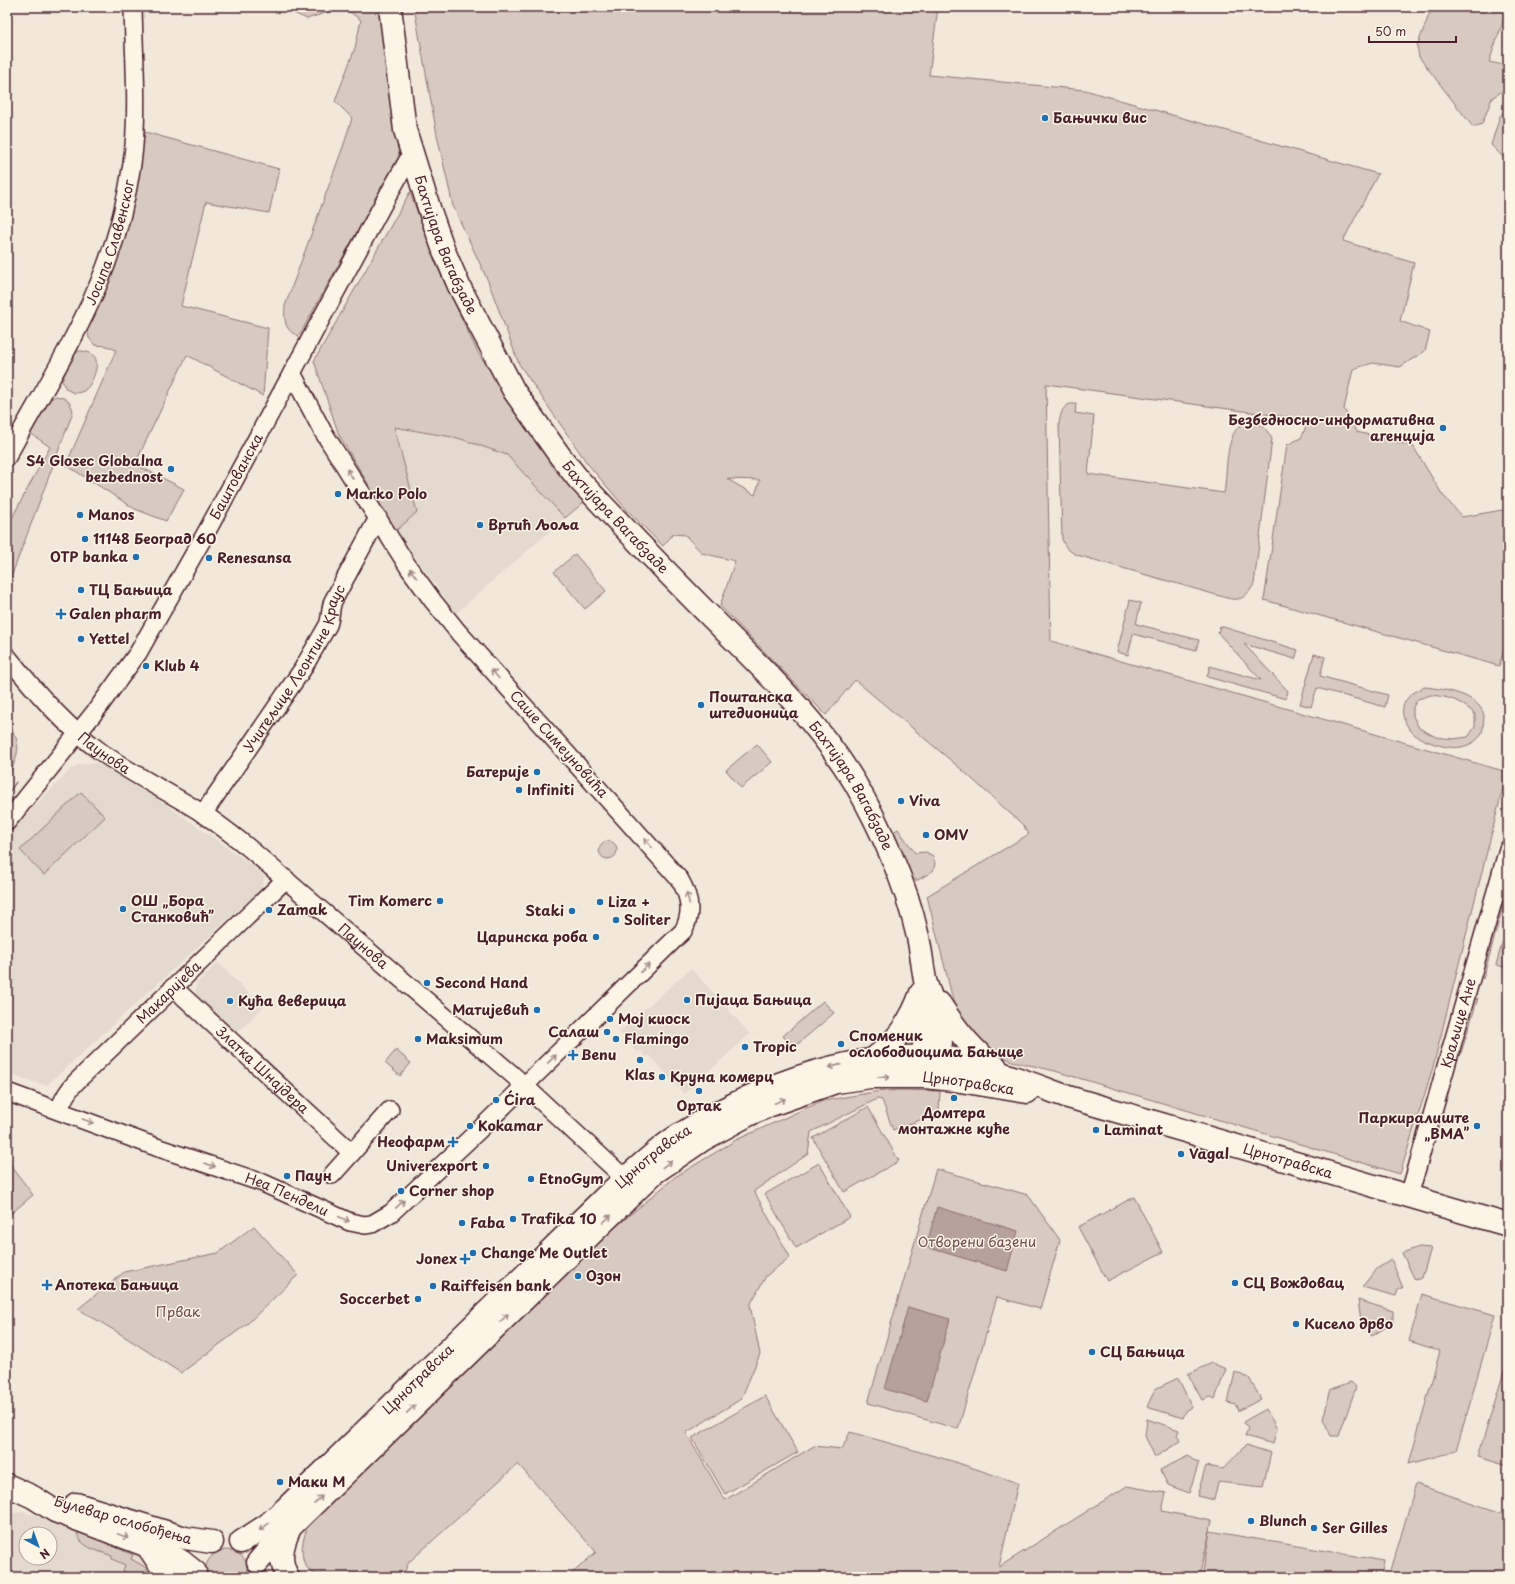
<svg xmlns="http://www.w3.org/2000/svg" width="1515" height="1584" viewBox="0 0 1515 1584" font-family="'Playpen Sans',sans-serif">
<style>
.built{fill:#e4d9cd;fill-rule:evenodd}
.green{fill:#d8cac0;stroke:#917476;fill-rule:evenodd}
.water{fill:#b6a19c;stroke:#8b6d6f}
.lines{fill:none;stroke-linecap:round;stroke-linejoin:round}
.minor-casing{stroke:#4a1f2b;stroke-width:20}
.major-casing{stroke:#4a1f2b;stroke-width:25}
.minor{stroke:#fcf5e5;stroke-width:17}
.major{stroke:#fcf5e5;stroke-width:22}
.tram{stroke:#4a1f2b;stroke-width:1}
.oneway{stroke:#a38a88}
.poi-dot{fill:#1f6fb2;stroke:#fcf5e5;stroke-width:1.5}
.labels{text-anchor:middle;stroke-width:3;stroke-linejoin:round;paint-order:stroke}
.poi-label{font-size:14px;font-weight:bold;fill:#4a1f2b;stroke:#fcf5e5;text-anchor:start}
.street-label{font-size:14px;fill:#4a1f2b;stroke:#fcf5e5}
.park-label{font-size:14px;fill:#6e4a50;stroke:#fcf5e5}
</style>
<rect width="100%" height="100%" fill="#f1e8da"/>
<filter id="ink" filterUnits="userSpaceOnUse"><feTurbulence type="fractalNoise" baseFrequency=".025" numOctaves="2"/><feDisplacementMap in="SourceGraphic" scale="8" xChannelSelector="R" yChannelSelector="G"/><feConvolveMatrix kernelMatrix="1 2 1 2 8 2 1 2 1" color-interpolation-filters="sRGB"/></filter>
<g filter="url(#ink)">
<!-- built -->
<g class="built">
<path d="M393,427L458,438L507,455L565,518L456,613L396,531L417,512Z"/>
<path d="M96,763L114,768L253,866L264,876L262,888L46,1086L7,1073V941L9,939L7,938V834L70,770L78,765Z"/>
<path d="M218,963L263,1007L236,1034L197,996L195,991L197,983Z"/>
<path d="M691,968L750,1034L684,1094L649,1055L646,1057L640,1050L637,1052L619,1032Z"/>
<path d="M25,1512L73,1527L135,1551L153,1575V1577H7V1514ZM26,1534H50V1558H26Z"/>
</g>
<!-- green -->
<g class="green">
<path d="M281,7H378L385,36L399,156L299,336C284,331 284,319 285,306L344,144L352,118L335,101L355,48L361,20L343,7L307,19Z"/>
<path d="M414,7H938L929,75L1085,90L1378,174L1343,241L1414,263L1400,321L1430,332L1425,351L1400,367L1373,363L1353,369L1344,409L1357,432L1413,446L1442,494L1462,517L1508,509V637L1499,666L1264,600L1287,445L1301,438L1309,420L1046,384L1051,641L1507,772L1433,1067L1400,1174L1055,1071L1012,1061L994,1052L958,1020L927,896L1029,834L1022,824L961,769L855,680L826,715L720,606L735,561L702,553L685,535L673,534L663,546L626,509L587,463L519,364L488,281L453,206L437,135ZM727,479L760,480L755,495Z"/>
<path d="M1432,7H1508L1489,62L1508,66V84L1504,90L1492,98L1482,124L1473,127L1419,57L1417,46Z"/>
<path d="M1508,107V162L1491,145L1500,116Z"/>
<path d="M145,132L279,169L269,213L206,202L181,306L268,328L263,396L187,355L135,464L184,489L166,521L135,509L66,465L116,350L107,346L95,345L89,338L87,329L110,280L126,230Z"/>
<path d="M410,192L437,266L478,353L569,486L584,502L565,518L507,455L458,438L394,427L417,512L396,531L339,435L314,361Z"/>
<path d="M79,351C99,351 99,364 93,378C91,382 90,386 86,389C83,392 79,393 74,393L66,389L62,381L71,356Z"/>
<path d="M56,396C67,398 71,402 73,412L7,588V527L50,447L30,433L49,400Z"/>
<path d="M1070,404H1076L1075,413L1094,416L1088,474L1224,493C1228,475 1223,421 1251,423C1262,423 1267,430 1272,439L1254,584C1247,596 1241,602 1227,598L1077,555C1069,551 1065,548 1062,539L1059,423C1061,414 1061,408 1070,404Z"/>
<path d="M575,554L606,591L585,609L554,572Z"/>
<path d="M1130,600L1141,603L1136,624L1199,640L1196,650L1133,634L1128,655L1117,652Z"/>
<path d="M1220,626L1298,650L1295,659L1244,644L1288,691L1286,699L1207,677L1210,666L1261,680L1218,633Z"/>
<path d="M1314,654L1325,657L1320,676L1388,695L1385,707L1317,688L1311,707L1300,704Z"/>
<path d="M1425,687C1443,689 1480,694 1484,716C1484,720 1483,725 1483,728C1482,739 1471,745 1461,747C1449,750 1419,741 1411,731C1395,711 1403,695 1425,687ZM1431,695C1450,697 1461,701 1475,714V727L1468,737L1453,739L1436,737L1419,728L1413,716V707L1418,699Z"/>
<path d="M7,725C25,743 17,758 7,779Z"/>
<path d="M757,744L772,762L741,788L726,770Z"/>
<path d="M81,792L105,817L44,875L20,850Z"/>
<path d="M898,829L915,853L926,852L933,856L935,864L933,871L918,880H915L911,876L893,832Z"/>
<circle cx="608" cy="850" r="9"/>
<path d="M1508,869V888L1483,979L1479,971Z"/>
<path d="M1508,922V968L1496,965Z"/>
<path d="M1478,998L1461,1053L1456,1056L1471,1002Z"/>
<path d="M823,1001L834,1013L793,1048L783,1036Z"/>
<path d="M396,1050L411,1063L400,1076L385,1063Z"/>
<path d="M900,1090L940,1091L939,1113L893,1130L882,1100L877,1099L811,1132L808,1154L754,1191L790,1257L766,1276L750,1305L760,1354L741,1399L686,1433L725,1500L814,1446L842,1449L850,1432L952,1461L1018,1483L999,1567L1127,1486L1166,1493L1162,1511L1212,1521L1210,1531L1384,1561L1381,1577H1202L1210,1531L1199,1577H568L596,1552L518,1464L409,1562L402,1577C384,1577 367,1577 349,1577C341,1577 332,1578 324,1577C295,1572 300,1541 310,1522L585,1253L675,1177L736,1140L822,1101L874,1092Z"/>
<path d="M868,1107L899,1161L844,1192L813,1138Z"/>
<path d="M7,1160L33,1195L7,1217Z"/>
<path d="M819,1163L850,1217L796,1248L765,1194Z"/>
<path d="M936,1169L1028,1195L1060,1240L1040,1309L997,1297L958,1429L868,1403Z"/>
<path d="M1134,1197L1163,1252L1107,1281L1078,1227Z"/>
<path d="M254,1226L298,1275L247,1324L181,1373L119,1333L78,1309L124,1272L218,1253Z"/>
<path d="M1419,1247L1431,1248L1422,1278L1415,1280L1402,1253Z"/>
<path d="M1391,1259L1403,1288L1398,1290L1396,1296L1362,1287L1378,1267Z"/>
<path d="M1422,1294L1495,1315L1456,1451L1409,1464L1440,1351L1409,1341Z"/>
<path d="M1358,1300L1393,1311V1323L1372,1336L1361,1321Z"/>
<path d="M1508,1358V1466L1478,1457Z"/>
<path d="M1212,1363L1226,1369L1215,1399L1210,1397L1202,1400L1188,1374Z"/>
<path d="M1235,1372L1249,1378L1261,1399L1238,1411L1236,1405L1228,1403Z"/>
<path d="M1178,1378L1192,1407L1186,1411L1183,1418L1147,1407L1155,1389Z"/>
<path d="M1351,1382L1356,1387L1339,1436H1331L1323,1419L1331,1389Z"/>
<path d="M765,1396L798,1452L725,1494L692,1438Z"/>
<path d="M1266,1409L1277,1429L1273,1444L1245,1436L1248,1429L1243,1422Z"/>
<path d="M1147,1419L1179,1430L1177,1435L1181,1441L1155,1457L1145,1436Z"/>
<path d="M1246,1445L1271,1453L1263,1487L1218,1482L1214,1500L1197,1496L1206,1466L1223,1469Z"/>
<path d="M1188,1456L1193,1460L1199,1462L1189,1493L1168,1485L1160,1470Z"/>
<path d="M1416,1484L1508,1515V1562L1503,1577H1389Z"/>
<path d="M77,1530L133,1555L131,1559L145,1567L151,1577H124L126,1572L123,1571L125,1565L112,1559V1556C99,1551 77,1547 77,1530Z"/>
<path d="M224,1550C241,1550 250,1561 247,1577H206C203,1563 211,1553 224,1550Z"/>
</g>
<!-- water -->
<g class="water">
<path d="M937,1207L1018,1231L1007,1271L926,1247Z"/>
<path d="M908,1307L950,1319L927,1401L885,1389Z"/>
</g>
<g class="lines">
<!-- minor casing -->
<g class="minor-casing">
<g id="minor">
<path id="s1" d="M7,457C38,400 74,343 99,283C115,245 126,204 132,164C139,113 134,58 133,7"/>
<path id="s2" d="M7,656C34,690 65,726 101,752C133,775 169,792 202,813C219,824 234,836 249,848L514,1076L634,1187"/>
<path id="s3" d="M203,814L302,670L328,625C331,617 330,609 333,601L378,518"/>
<path id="s4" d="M7,822L98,708L138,653L207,531L383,204L412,153"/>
<path id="s5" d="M173,987L352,1153"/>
<path id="s6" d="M7,1092L159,1148L263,1183L350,1222L365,1225L372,1224L391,1213L477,1132L683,931C693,913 690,897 680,880L459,633L433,601L409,568L322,430L292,373"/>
<path id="s7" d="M59,1110C63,1099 67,1091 76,1082L286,879"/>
<path d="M332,1175L390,1110"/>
<path id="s8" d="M1409,1196L1508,849"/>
</g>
</g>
<!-- major casing -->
<g class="major-casing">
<g id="major">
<path id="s9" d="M390,7L405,130L430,211L444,251L459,286L514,391L560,456L579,480C625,529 672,578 720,626C769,675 819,723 855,783C880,826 906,884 917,933C921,948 922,964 925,980C927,989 932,998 935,1007C944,1035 942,1050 934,1078"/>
<path d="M924,996V1072"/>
<path d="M940,1004C955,1028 972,1051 996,1067"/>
<path d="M873,1059C897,1041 911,1021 921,993"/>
<path d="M7,1485L33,1497L55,1511L169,1554L181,1561L195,1572"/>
<path d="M76,1504L185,1538L212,1542"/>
<path id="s10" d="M241,1542L267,1525L285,1509L609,1193C631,1174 652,1153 676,1137C743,1094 819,1062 899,1057C918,1056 937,1056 956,1059C967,1061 978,1065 988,1069C1015,1077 1041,1087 1068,1097L1508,1225"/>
<path d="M148,1547L163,1569L167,1577"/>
<path id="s11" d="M258,1562L274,1543L621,1205L654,1173L704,1139L748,1115L768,1106L836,1082L870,1077H924L954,1080L1027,1092"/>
<path d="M288,1577C278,1561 282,1545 290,1528"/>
</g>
</g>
<!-- minor -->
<use href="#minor" class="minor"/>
<!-- major -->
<use href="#major" class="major"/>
<!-- tram -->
<path class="tram" d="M7,795L16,782"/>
</g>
<!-- one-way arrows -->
<defs><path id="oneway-shaft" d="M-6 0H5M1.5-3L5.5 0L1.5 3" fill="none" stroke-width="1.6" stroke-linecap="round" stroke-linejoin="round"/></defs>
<g class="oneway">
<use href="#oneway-shaft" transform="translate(350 474) rotate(-122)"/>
<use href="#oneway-shaft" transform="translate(413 573) rotate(-126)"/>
<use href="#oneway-shaft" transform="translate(495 674) rotate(-132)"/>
<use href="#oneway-shaft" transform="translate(648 843) rotate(-132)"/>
<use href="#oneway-shaft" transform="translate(688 898) rotate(-104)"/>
<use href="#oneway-shaft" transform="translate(645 968) rotate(-45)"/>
<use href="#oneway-shaft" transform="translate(552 1059) rotate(-44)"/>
<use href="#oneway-shaft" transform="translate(835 1066) rotate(167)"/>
<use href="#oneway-shaft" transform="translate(884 1077) rotate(-2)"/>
<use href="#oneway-shaft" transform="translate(780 1101) rotate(-22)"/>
<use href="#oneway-shaft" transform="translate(88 1121) rotate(20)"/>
<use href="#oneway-shaft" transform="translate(667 1164) rotate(-37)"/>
<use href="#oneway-shaft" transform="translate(210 1165) rotate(19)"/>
<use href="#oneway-shaft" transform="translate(400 1204) rotate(-43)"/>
<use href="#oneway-shaft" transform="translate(344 1219) rotate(25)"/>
<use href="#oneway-shaft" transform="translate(607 1219) rotate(-44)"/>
<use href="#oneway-shaft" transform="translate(504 1318) rotate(-45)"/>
<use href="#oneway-shaft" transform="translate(411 1409) rotate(-44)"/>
<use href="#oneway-shaft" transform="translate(318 1500) rotate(-45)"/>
<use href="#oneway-shaft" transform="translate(264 1527) rotate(143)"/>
<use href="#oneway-shaft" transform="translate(123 1536) rotate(22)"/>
</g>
</g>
<!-- markers -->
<g class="poi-dot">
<circle cx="1045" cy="118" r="4"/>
<circle cx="1443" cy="428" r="4"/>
<circle cx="171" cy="469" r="4"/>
<circle cx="338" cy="494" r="4"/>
<circle cx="80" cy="515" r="4"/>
<circle cx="480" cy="525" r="4"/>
<circle cx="85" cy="539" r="4"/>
<circle cx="136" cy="557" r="4"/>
<circle cx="209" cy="558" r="4"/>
<circle cx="81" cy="590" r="4"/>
<path d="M59 608h4v4h4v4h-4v4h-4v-4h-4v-4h4z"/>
<circle cx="81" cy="639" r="4"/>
<circle cx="146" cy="666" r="4"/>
<circle cx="701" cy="705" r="4"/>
<circle cx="537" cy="772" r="4"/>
<circle cx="519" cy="790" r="4"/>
<circle cx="901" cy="801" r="4"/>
<circle cx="926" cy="835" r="4"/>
<circle cx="440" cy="901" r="4"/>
<circle cx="600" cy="902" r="4"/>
<circle cx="123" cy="909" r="4"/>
<circle cx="269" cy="910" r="4"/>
<circle cx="572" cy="911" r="4"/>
<circle cx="616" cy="920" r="4"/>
<circle cx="596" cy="937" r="4"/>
<circle cx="427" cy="983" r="4"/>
<circle cx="687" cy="1000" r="4"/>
<circle cx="230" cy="1001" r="4"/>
<circle cx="537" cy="1010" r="4"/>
<circle cx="610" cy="1019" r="4"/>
<circle cx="607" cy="1032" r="4"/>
<circle cx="418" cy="1039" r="4"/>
<circle cx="616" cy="1039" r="4"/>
<circle cx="841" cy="1044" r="4"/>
<circle cx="745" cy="1047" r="4"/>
<path d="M571 1049h4v4h4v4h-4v4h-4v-4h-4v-4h4z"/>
<circle cx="640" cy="1060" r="4"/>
<circle cx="662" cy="1077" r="4"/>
<circle cx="699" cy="1091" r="4"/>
<circle cx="954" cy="1098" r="4"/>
<circle cx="496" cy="1100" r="4"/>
<circle cx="470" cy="1126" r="4"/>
<circle cx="1477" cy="1126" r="4"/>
<circle cx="1096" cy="1130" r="4"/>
<path d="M451 1136h4v4h4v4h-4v4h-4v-4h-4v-4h4z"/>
<circle cx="1181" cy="1154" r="4"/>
<circle cx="486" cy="1166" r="4"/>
<circle cx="287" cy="1176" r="4"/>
<circle cx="531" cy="1179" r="4"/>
<circle cx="401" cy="1191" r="4"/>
<circle cx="513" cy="1219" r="4"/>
<circle cx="462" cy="1223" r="4"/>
<circle cx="473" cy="1253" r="4"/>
<path d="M463 1253h4v4h4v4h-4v4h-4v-4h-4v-4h4z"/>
<circle cx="578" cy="1276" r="4"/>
<circle cx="1235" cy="1283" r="4"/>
<path d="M45 1279h4v4h4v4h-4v4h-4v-4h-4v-4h4z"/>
<circle cx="433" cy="1286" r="4"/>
<circle cx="418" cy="1299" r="4"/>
<circle cx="1296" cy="1324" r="4"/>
<circle cx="1092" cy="1352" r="4"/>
<circle cx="280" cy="1482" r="4"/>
<circle cx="1251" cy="1521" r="4"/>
<circle cx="1314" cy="1528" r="4"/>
</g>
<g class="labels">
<!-- poi labels -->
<g class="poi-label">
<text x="1053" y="123">Бањички вис</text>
<text x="1435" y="425" text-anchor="end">Безбедносно-информативна<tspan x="1435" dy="16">агенција</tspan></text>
<text x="163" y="466" text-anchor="end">S4 Glosec Globalna<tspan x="163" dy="16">bezbednost</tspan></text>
<text x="346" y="499">Marko Polo</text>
<text x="88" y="520">Manos</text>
<text x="488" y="530">Вртић Љоља</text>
<text x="93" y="544">11148 Београд 60</text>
<text x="128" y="562" text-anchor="end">OTP banka</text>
<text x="217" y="563">Renesansa</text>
<text x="89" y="595">ТЦ Бањица</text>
<text x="69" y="619">Galen pharm</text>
<text x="89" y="644">Yettel</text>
<text x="154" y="671">Klub 4</text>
<text x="709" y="702">Поштанска<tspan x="709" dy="16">штедионица</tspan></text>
<text x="529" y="777" text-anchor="end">Батерије</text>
<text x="527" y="795">Infiniti</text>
<text x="909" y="806">Viva</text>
<text x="934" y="840">OMV</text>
<text x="131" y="906">ОШ „Бора<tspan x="131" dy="16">Станковић”</tspan></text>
<text x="432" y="906" text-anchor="end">Tim Komerc</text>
<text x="608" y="907">Liza +</text>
<text x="277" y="915">Zamak</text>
<text x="564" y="916" text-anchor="end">Staki</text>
<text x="624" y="925">Soliter</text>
<text x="588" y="942" text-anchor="end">Царинска роба</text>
<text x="435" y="988">Second Hand</text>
<text x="695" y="1005">Пијаца Бањица</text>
<text x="238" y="1006">Кућа веверица</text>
<text x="529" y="1015" text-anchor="end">Матијевић</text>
<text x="618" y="1024">Мој киоск</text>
<text x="599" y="1037" text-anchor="end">Салаш</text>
<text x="849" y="1041">Споменик<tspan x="849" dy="16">ослободиоцима Бањице</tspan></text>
<text x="426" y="1044">Maksimum</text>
<text x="624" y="1044">Flamingo</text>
<text x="753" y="1052">Tropic</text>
<text x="581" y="1060">Benu</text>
<text x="640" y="1080" text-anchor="middle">Klas</text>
<text x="670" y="1082">Круна комерц</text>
<text x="504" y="1105">Ćira</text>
<text x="699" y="1111" text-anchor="middle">Ортак</text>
<text x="954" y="1118" text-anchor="middle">Домтера<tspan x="954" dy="16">монтажне куће</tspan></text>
<text x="1469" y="1123" text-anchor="end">Паркиралиште<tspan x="1469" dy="16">„ВМА”</tspan></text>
<text x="478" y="1131">Kokamar</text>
<text x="1104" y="1135">Laminat</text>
<text x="445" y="1147" text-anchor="end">Неофарм</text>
<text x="1189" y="1159">Vagal</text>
<text x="478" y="1171" text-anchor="end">Univerexport</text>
<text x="295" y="1181">Паун</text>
<text x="539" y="1184">EtnoGym</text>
<text x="409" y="1196">Corner shop</text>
<text x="521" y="1224">Trafika 10</text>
<text x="470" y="1228">Faba</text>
<text x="481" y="1258">Change Me Outlet</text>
<text x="457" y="1264" text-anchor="end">Jonex</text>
<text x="586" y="1281">Озон</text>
<text x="1243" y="1288">СЦ Вождовац</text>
<text x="55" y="1290">Апотека Бањица</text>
<text x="441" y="1291">Raiffeisen bank</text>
<text x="410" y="1304" text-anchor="end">Soccerbet</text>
<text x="1304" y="1329">Кисело дрво</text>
<text x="1100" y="1357">СЦ Бањица</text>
<text x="288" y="1487">Маки М</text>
<text x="1259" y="1526">Blunch</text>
<text x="1322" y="1533">Ser Gilles</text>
</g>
<!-- street labels -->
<g class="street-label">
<text dy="5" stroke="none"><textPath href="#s1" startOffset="239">Јосипа Славенског</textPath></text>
<text dy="5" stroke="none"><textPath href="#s9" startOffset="246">Бахтијара Вагабзаде</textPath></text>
<text dy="5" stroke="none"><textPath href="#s4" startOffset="416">Баштованска</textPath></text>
<text dy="5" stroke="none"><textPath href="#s9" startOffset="570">Бахтијара Вагабзаде</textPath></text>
<text dy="5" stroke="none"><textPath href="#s3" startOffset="173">Учитељице Леонтине Краус</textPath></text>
<text transform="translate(559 744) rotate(48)" y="5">Саше Симеуновића</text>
<text dy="5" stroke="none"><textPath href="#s2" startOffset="138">Паунова</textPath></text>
<text dy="5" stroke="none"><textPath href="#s9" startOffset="929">Бахтијара Вагабзаде</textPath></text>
<text dy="5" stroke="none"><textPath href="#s2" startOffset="462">Паунова</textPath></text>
<text dy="5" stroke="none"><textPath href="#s7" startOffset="162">Макаријева</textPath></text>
<text dy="5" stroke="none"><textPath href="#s8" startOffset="180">Краљице Ане</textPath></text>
<text dy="5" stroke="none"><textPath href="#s5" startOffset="122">Златка Шнајдера</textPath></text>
<text dy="5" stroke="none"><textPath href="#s11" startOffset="893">Црнотравска</textPath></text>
<text dy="5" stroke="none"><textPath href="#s10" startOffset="565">Црнотравска</textPath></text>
<text dy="5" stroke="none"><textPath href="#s10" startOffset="1239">Црнотравска</textPath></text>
<text dy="5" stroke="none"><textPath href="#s6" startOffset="298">Неа Пендели</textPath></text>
<text dy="5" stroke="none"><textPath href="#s10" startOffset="241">Црнотравска</textPath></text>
<text transform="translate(123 1520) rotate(16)" y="5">Булевар ослобођења</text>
</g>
<!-- park labels -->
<g class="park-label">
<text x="977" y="1247">Отворени базени</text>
<text x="178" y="1317">Првак</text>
</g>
</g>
<!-- margin -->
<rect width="1515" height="1584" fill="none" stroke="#fcf5e5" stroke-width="24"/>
<rect x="12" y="12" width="1491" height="1560" fill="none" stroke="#4a1f2b" stroke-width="1.5" filter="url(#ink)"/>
<!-- north arrow -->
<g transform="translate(38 1546) rotate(139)"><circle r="19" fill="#fcf5e5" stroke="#b59f9b"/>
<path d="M0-3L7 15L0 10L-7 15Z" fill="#1f6fb2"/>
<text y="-6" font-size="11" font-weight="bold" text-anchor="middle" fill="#4a1f2b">N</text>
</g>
<!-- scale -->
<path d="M1369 36v6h87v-6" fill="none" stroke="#4a1f2b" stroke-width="2"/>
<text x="1375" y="36" font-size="12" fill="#4a1f2b" stroke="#fcf5e5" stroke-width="3" paint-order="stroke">50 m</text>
</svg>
